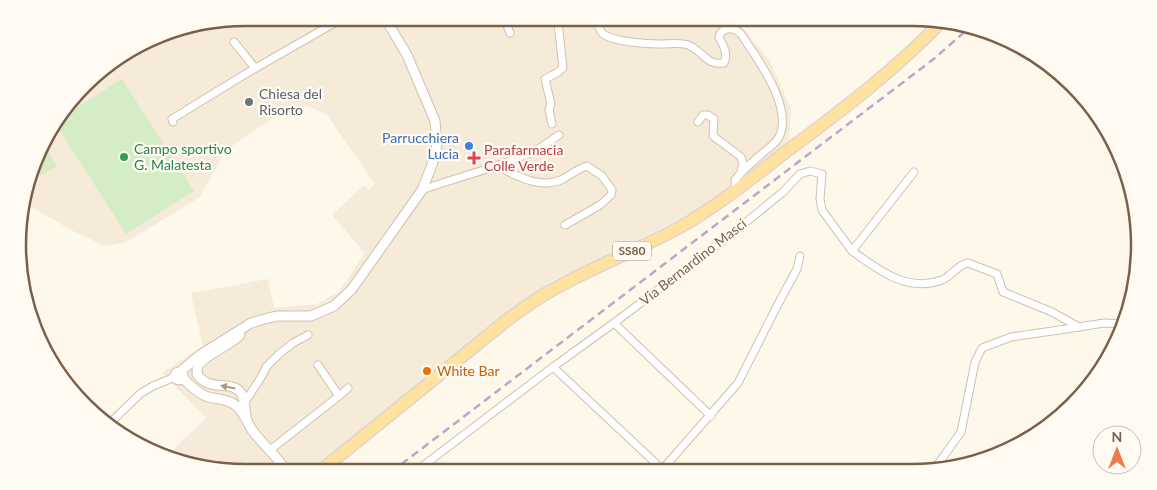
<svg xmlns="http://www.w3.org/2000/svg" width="1157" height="490" viewBox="0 0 1157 490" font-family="Lato,sans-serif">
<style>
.residential{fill:#f6ead8}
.garden{fill:#d4edc7}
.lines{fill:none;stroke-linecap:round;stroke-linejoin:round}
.minor-casing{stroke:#d2c0ae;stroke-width:9}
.tertiary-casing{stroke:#d2c0ae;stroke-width:11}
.primary-casing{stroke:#ddd5d0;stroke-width:14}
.minor{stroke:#fff;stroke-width:7}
.tertiary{stroke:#fff;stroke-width:9}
.primary{stroke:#ffe2a0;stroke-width:11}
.rail{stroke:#bca6ca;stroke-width:2.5;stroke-dasharray:8 5;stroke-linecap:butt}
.oneway{fill:#aa978a}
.worship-dot{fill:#6b7280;stroke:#fffbf2;stroke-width:2}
.shop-dot{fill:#3f7fe0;stroke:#fffbf2;stroke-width:2}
.leisure-dot{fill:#2e9e5b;stroke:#fffbf2;stroke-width:2}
.health-dot{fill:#e0444e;stroke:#fffbf2;stroke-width:2}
.food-dot{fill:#e8710a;stroke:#fffbf2;stroke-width:2}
.labels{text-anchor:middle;stroke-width:4.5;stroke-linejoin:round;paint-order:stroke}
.shield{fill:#fffbf2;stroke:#a38e7d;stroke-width:1}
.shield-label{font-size:12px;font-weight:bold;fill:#7c5f4b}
.worship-label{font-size:14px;fill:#5b616d;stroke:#fffbf2;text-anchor:start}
.shop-label{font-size:14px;fill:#366cbe;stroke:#fffbf2;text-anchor:end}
.leisure-label{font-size:14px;fill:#27864d;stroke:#fffbf2;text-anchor:start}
.health-label{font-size:14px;fill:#be3a42;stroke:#fffbf2;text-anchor:start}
.street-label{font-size:14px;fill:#7c5f4b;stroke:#fffbf2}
.food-label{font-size:14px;fill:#c56008;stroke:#fffbf2;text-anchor:start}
.rim{fill:none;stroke:#7c5f4b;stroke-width:2.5}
</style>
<rect width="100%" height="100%" fill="#fef8ea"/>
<!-- residential -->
<path class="residential" d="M245,18H734L770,61L791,109L789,141L772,156L707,204L616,252L552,281L494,323L309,472H245L172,460L166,457L206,418L162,373L203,346L191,293L268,279L274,308L317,304L339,292L365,253L332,215L364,185L368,190L375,184L327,115L308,106L293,107L276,116L226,150L199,198L126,242L105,246L71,230L32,207L24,195L48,132L95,74L172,30Z"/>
<!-- garden -->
<g class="garden">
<path d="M122,79L194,191L126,234L55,123L57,120Z"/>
<path d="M43,144L57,166L40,176L35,167Z"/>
</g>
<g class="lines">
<!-- minor casing -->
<g class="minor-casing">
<g id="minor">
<path d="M504,18L510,33"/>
<path d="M593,18C598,22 598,29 603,34C615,42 646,44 660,44C669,44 679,42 688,45C703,50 705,66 724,63C728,53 724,47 719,37C721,28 732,26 740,33C744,37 747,44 751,49C765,70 792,111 779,137C776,143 770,147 765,151C755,160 743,169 735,180L736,189"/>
<path d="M234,42L255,68"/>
<path d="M173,122L172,119L247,73L343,18"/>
<path d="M698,122L703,115H708L714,119L713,136L741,157L743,164L741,171"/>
<path d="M552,124L549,109L551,104L545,79L557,73L563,68L558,23V18"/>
<path d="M497,166C517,176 541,190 563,179C572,174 577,169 587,166L602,176L612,190L611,195L600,205L565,225"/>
<path d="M422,190C460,176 499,168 536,150C544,146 551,140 559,135"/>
<path d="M852,251C879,270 907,293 942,280C952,276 957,265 968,263L997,274L1003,292L1052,312L1079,327"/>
<path d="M614,323L711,416"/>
<path d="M553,367L663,470"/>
<path d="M339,396L348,388"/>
<path d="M245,402L260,379L267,366L279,354L293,343L308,335"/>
<path d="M111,425L113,420L141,393L153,386L175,377"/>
<path d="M270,450L339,396L318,365"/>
<path d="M661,471L738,383L777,306L797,269L800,256"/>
<path d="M933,471L961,432L975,362L982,348L1011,337L1066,329L1104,323L1125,324"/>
<path d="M415,472L553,367L614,323L724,240L783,192L800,174L810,171L822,174L820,199L822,210L852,251L914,172"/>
</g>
</g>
<!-- tertiary casing -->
<g class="tertiary-casing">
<g id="tertiary">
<path d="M240,335C230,346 204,355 198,366C197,369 197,371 197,374C209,393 231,379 241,393C246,401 244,411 247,420"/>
<circle cx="179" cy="376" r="4"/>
<path d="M180,372L200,355L251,323L268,318L278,316H311L334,306L352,289L422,190L432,165L437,145L435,121L407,55L385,18"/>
<path d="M183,378C190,386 197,393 208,397C217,399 226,399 234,404C243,410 247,422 252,430C263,445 278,457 287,472"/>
</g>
</g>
<!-- primary casing -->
<g class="primary-casing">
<path id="primary" d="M319,472L506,321C522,309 538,297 556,288C597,265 641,249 682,226C719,205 753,177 787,151C841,111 894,71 941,22"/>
</g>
<!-- minor -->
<use href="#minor" class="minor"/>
<!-- tertiary -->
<use href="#tertiary" class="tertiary"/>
<!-- primary -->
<use href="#primary" class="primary"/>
<!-- rail -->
<path class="rail" d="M391,472L935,58L970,27"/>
</g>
<!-- one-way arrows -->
<defs><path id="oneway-solid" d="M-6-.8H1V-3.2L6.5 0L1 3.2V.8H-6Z" transform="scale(1.25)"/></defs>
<use class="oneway" href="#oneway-solid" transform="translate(228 387) rotate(-169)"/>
<!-- markers -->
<circle class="worship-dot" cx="249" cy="102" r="5"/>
<circle class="shop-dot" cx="469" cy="146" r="5"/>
<circle class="leisure-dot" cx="124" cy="157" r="5"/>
<path class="health-dot" d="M471.5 150.5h5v5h5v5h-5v5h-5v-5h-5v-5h5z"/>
<circle class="food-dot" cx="427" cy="371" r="5"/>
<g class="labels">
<!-- shield labels -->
<rect class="shield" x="613" y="241.5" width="38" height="19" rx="4"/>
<g class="shield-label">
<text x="632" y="255">SS80</text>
</g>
<!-- worship labels -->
<g class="worship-label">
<text x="259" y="99">Chiesa del<tspan x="259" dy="16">Risorto</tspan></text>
</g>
<!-- shop labels -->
<g class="shop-label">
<text x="459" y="143">Parrucchiera<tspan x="459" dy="16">Lucia</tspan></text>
</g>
<!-- leisure labels -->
<g class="leisure-label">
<text x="134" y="154">Campo sportivo<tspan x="134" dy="16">G. Malatesta</tspan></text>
</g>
<!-- health labels -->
<g class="health-label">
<text x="484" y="155">Parafarmacia<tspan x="484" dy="16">Colle Verde</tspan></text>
</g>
<!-- street labels -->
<g class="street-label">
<text transform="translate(693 262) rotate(-38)" y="5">Via Bernardino Masci</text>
</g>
<!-- food labels -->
<g class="food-label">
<text x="437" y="376">White Bar</text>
</g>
</g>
<!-- crop -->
<path d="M0 0H1157V490H0ZM245 26H912A219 219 0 0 1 1131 245V245A219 219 0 0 1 912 464H245A219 219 0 0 1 26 245V245A219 219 0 0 1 245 26Z" fill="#fffbf2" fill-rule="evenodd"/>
<path class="rim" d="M245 26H912A219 219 0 0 1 1131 245V245A219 219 0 0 1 912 464H245A219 219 0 0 1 26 245V245A219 219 0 0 1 245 26Z"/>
<!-- north arrow -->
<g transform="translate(1117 450)"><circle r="24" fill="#fffbf2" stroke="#cbbdaf"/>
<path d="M0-4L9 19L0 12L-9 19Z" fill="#ee7949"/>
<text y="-8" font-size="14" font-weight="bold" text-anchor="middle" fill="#7c5f4b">N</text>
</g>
</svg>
